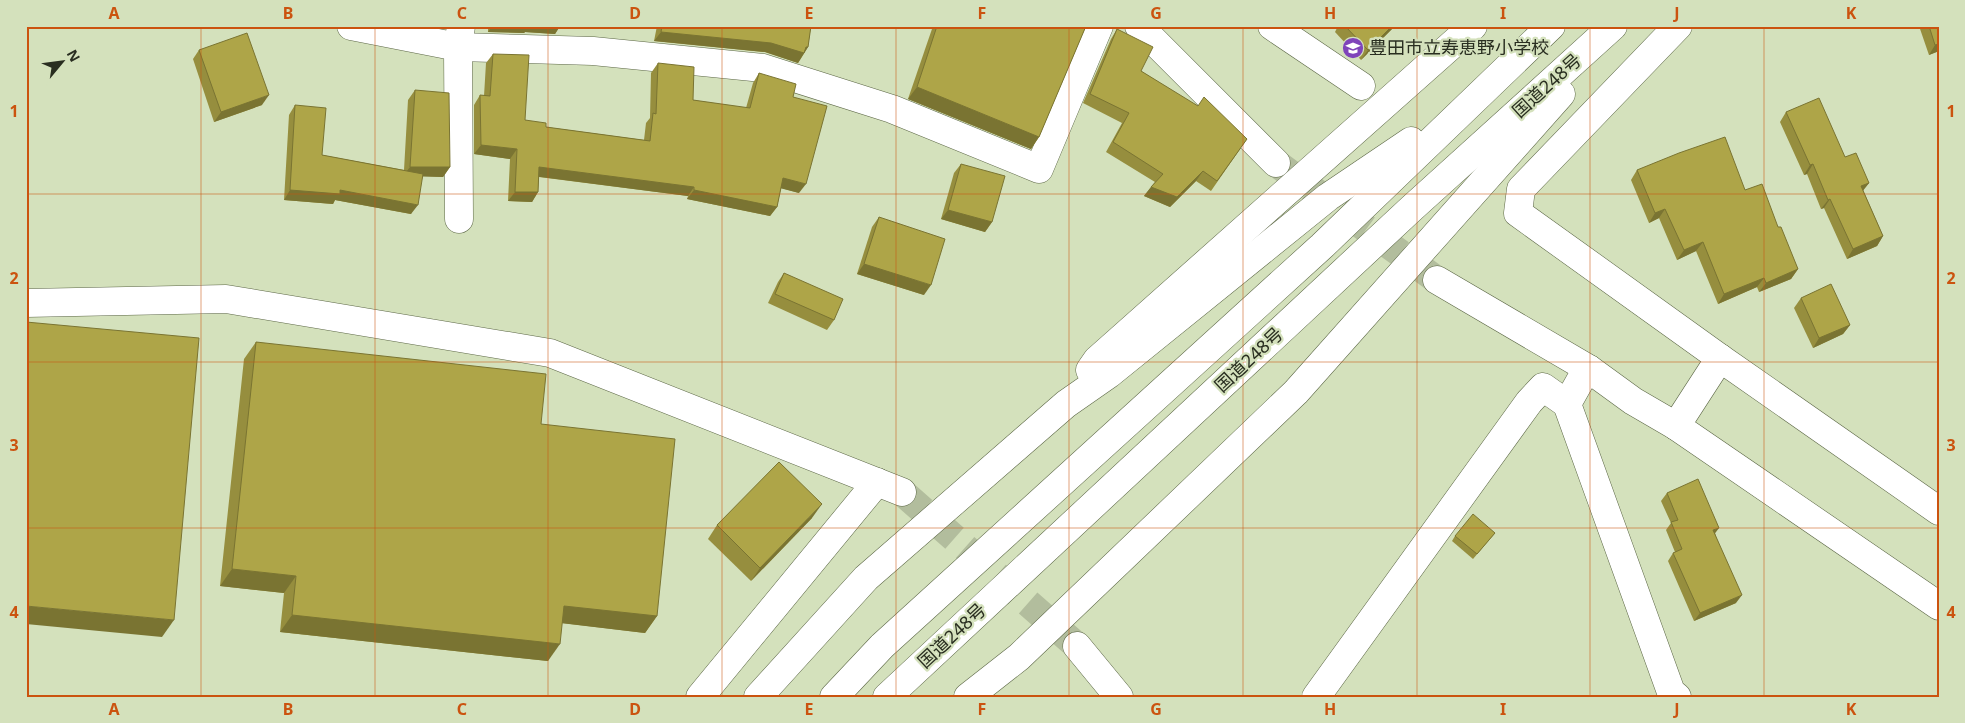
<svg xmlns="http://www.w3.org/2000/svg" width="1965" height="723" viewBox="0 0 1965 723" font-family="'Noto Sans','Noto Sans JP',sans-serif">
<style>
.lines{fill:none;stroke-linecap:round;stroke-linejoin:round}
.minor-tunnel{stroke:#b2bd9d;stroke-width:28;stroke-dasharray:28 14;stroke-linecap:butt}
.minor-casing{stroke:#5c6746;stroke-width:29}
.highway-casing{stroke:#5c6746;stroke-width:29}
.minor{stroke:#fff;stroke-width:28}
.highway{stroke:#fff;stroke-width:28}
.wall{fill:#968e3e}
.shaded-wall{fill:#7a7432}
.building{fill:#aea548;stroke:#7a7432}
.grid{fill:none;stroke:#cb530f;stroke-width:1;stroke-opacity:0.55}
.labels{text-anchor:middle;stroke-width:4.5;stroke-linejoin:round;paint-order:stroke}
.poi-label{font-size:18px;fill:#292e20;stroke:#d4e1bc;text-anchor:start}
.street-label{font-size:18px;fill:#292e20;stroke:#d4e1bc}
.neatline{fill:none;stroke:#cb530f;stroke-width:2}
.grid-label{font-size:16px;text-anchor:middle;font-weight:bold;fill:#cb530f}
</style>
<rect width="100%" height="100%" fill="#d4e1bc"/>
<g class="lines">
<!-- minor-tunnel -->
<g class="minor-tunnel">
<path d="M1276,163L1437,280"/>
<path d="M902,492L1077,646"/>
</g>
<!-- minor casing -->
<g class="minor-casing">
<g id="minor">
<path d="M351,26L458,47L593,51L763,68L892,109L1039,169L1099,26"/>
<path d="M1139,26L1276,163"/>
<path d="M1272,26L1361,86"/>
<path d="M1678,26L1521,189L1518,213L1720,358L1939,511"/>
<path d="M459,219L458,47L461,26"/>
<path d="M1437,280L1589,369L1633,401L1676,426L1939,606"/>
<path d="M26,303L226,299L550,353L902,492"/>
<path d="M1589,369L1585,372L1567,404L1671,692L1677,697"/>
<path d="M1676,426L1720,358"/>
<path d="M1077,646L1119,697"/>
<path d="M700,697L877,482"/>
<path d="M1316,697L1529,402L1543,387L1567,404"/>
</g>
</g>
<!-- highway casing -->
<g class="highway-casing">
<g id="highway">
<path d="M1090,370L1097,360L1473,26"/>
<path d="M758,697L866,578L1066,404L1109,374L1328,197L1411,141"/>
<path d="M834,697L882,646L1322,246L1551,26"/>
<path d="M887,697L1412,208L1613,26"/>
<path d="M968,697L1019,657L1296,392L1561,94"/>
</g>
</g>
<!-- minor -->
<use href="#minor" class="minor"/>
<!-- highway -->
<use href="#highway" class="highway"/>
</g>
<!-- wall -->
<g class="wall">
<path d="M487,26H560L555,34L525,32L524,33L488,32V26Z"/>
<path d="M657,26H811L808,47L798,63L765,52L654,41Z"/>
<path d="M933,26H1086L1039,137L1031,149L908,99Z"/>
<path d="M1338,26H1395L1361,60L1335,32Z"/>
<path d="M1919,26H1939V51L1929,55Z"/>
<path d="M1117,29L1141,71L1247,139L1211,191L1196,181L1170,207L1144,196L1155,182L1106,152L1122,123L1083,103L1111,39Z"/>
<path d="M199,50L262,105L214,122L193,59Z"/>
<path d="M493,54L525,120L546,127L644,140L646,123L650,118L651,73L658,63L693,100L746,108L753,83L759,73L793,97L799,193L781,188L777,207L770,216L687,199L688,196L539,177L538,192L532,202L508,201L510,159L474,154V105L480,95L484,96L486,63Z"/>
<path d="M415,90L450,167L443,177L423,176L411,214L335,200L333,204L284,200L289,115L295,105L322,155L404,170L408,100Z"/>
<path d="M1786,112L1845,157L1869,183L1863,190L1883,236L1877,246L1847,259L1824,208L1821,209L1807,174L1804,175L1780,122Z"/>
<path d="M961,164L992,222L985,232L941,219L954,173Z"/>
<path d="M1637,170L1778,227L1798,269L1791,279L1759,292L1757,287L1718,304L1696,251L1677,260L1659,218L1649,223L1631,180Z"/>
<path d="M879,217L924,295L857,274L872,227Z"/>
<path d="M784,273L834,320L827,330L768,303L778,282Z"/>
<path d="M1801,298L1850,325L1843,334L1813,348L1794,308Z"/>
<path d="M256,342L541,424L657,616L645,633L562,623L548,661L280,632L284,593L220,586L244,359Z"/>
<path d="M1667,493L1715,533L1736,603L1694,621L1668,561L1673,553L1675,552L1666,530L1671,523L1661,501Z"/>
<path d="M812,518L751,581L708,539L717,525Z"/>
<path d="M1495,533L1473,559L1452,541L1455,536Z"/>
</g>
<!-- shaded-wall -->
<g class="shaded-wall">
<path d="M492,26H560L555,34L525,32L524,33L488,32Z"/>
<path d="M1392,26H1395L1361,60L1368,50Z"/>
<path d="M661,32L771,43L808,47L798,63L765,52L654,41Z"/>
<path d="M1939,44V51L1929,55L1935,45Z"/>
<path d="M917,87L1039,137L1031,149L908,99Z"/>
<path d="M269,95L262,105L214,122L221,112Z"/>
<path d="M481,145L517,149L510,159L474,154Z"/>
<path d="M1813,164L1807,174L1804,175L1810,165Z"/>
<path d="M410,167H450L443,177L403,176Z"/>
<path d="M539,167L694,187L688,196L533,176Z"/>
<path d="M1203,171L1196,181L1170,207L1144,196L1151,187Z"/>
<path d="M783,178L806,184L799,193L776,187Z"/>
<path d="M1869,183L1862,192L1861,186Z"/>
<path d="M290,190H340L418,205L411,214L335,200L333,204L284,200Z"/>
<path d="M694,190L777,207L770,216L687,199Z"/>
<path d="M515,192H538L532,202L508,201Z"/>
<path d="M1830,199L1824,208L1821,209L1828,200Z"/>
<path d="M1665,209L1659,218L1649,223L1655,213Z"/>
<path d="M948,210L992,222L985,232L941,219Z"/>
<path d="M1883,236L1877,246L1847,259L1853,249Z"/>
<path d="M1703,242L1696,251L1677,260L1684,250Z"/>
<path d="M864,264L931,285L924,295L857,274Z"/>
<path d="M1798,269L1791,279L1759,292L1766,283Z"/>
<path d="M1764,278L1757,287L1718,304L1724,294Z"/>
<path d="M1850,325L1843,334L1813,348L1819,338Z"/>
<path d="M822,504L812,518L751,581L760,568Z"/>
<path d="M1719,528L1713,536V530Z"/>
<path d="M232,569L296,576L284,593L220,586Z"/>
<path d="M1742,595L1736,603L1694,621L1700,613Z"/>
<path d="M26,606L174,620L162,637L26,624Z"/>
<path d="M564,606L657,616L645,633L552,622Z"/>
<path d="M292,615L560,644L548,661L280,632Z"/>
</g>
<!-- building -->
<g class="building">
<path d="M662,26H811L808,47H806L804,53L771,43L661,32Z"/>
<path d="M937,26H1086L1039,137L917,87Z"/>
<path d="M1345,26H1392L1368,50Z"/>
<path d="M1929,26H1939V44L1935,45Z"/>
<path d="M1117,29L1153,47L1141,71L1198,106L1204,97L1247,139L1217,181L1203,171L1177,197L1151,187L1163,174L1113,142L1129,113L1090,94Z"/>
<path d="M247,33L269,95L221,112L199,50Z"/>
<path d="M493,54L529,55L525,120L546,123V127L650,141L653,113L656,114L658,63L694,67L693,100L750,108L759,73L796,84L793,97L827,106L806,184L783,178L777,207L694,190V187L539,167L538,192H515L517,149L481,145L480,95L490,96Z"/>
<path d="M415,90L449,93L450,167H410Z"/>
<path d="M1819,98L1845,157L1856,153L1869,183L1861,186L1883,236L1853,249L1830,199L1828,200L1813,164L1810,165L1786,112Z"/>
<path d="M295,105L326,108L322,155L423,174L418,205L340,190V194L290,190Z"/>
<path d="M1725,137L1745,190L1762,184L1778,227H1781L1798,269L1766,283L1764,278L1724,294L1703,242L1684,250L1665,209L1655,213L1637,170L1679,153Z"/>
<path d="M961,164L1005,176L992,222L948,210Z"/>
<path d="M879,217L945,239L931,285L864,264Z"/>
<path d="M784,273L843,299L834,320L775,294Z"/>
<path d="M1831,284L1850,325L1819,338L1801,298Z"/>
<path d="M26,322L199,338L174,620L26,606Z"/>
<path d="M256,342L546,374L541,424L675,439L657,616L564,606L560,644L292,615L296,576L232,569Z"/>
<path d="M779,462L822,504L760,568L717,525Z"/>
<path d="M1698,479L1719,528L1713,530L1742,595L1700,613L1673,553L1682,549L1671,522L1678,520L1667,493Z"/>
<path d="M1473,514L1495,533L1477,554L1455,536Z"/>
</g>
<!-- grid -->
<path class="grid" d="M201,26V697M375,26V697M548,26V697M722,26V697M896,26V697M1069,26V697M1243,26V697M1417,26V697M1590,26V697M1764,26V697M26,194H1939M26,362H1939M26,528H1939"/>
<!-- icons -->
<defs>
<g id="school-disc" transform="scale(1.125)"><circle r="9.5" fill="#7f44ba" stroke="#d4e1bc"/><path d="M0-5L7-2L0 1L-7-2ZM-4 1L0 2.5L4 1V4Q0 6-4 4Z" fill="#fff"/></g>
</defs>
<g fill-rule="evenodd">
<use href="#school-disc" x="1353" y="48"/>
</g>
<g class="labels">
<!-- poi labels -->
<g class="poi-label">
<text x="1369" y="54">豊田市立寿恵野小学校</text>
</g>
<!-- street labels -->
<g class="street-label">
<text transform="translate(1547 86) rotate(-42)" y="6">国道248号</text>
<text transform="translate(1249 360) rotate(-43)" y="6">国道248号</text>
<text transform="translate(952 636) rotate(-43)" y="6">国道248号</text>
</g>
</g>
<!-- border -->
<rect width="1965" height="723" fill="none" stroke="#d4e1bc" stroke-width="55"/>
<!-- north arrow -->
<g transform="translate(62 62) rotate(61)" stroke="#d4e1bc" stroke-width="4" paint-order="stroke">
<path d="M0-4L9 19L0 12L-9 19Z" fill="#292e20"/>
<text y="-8" font-size="14" font-weight="bold" text-anchor="middle" fill="#292e20">N</text>
</g>
<rect x="28" y="28" width="1910" height="668" class="neatline"/>
<g class="grid-label">
<text x="114" y="19">A</text>
<text x="288" y="19">B</text>
<text x="462" y="19">C</text>
<text x="635" y="19">D</text>
<text x="809" y="19">E</text>
<text x="982" y="19">F</text>
<text x="1156" y="19">G</text>
<text x="1330" y="19">H</text>
<text x="1503" y="19">I</text>
<text x="1677" y="19">J</text>
<text x="1851" y="19">K</text>
<text x="14" y="117">1</text>
<text x="1951" y="117">1</text>
<text x="14" y="284">2</text>
<text x="1951" y="284">2</text>
<text x="14" y="451">3</text>
<text x="1951" y="451">3</text>
<text x="14" y="618">4</text>
<text x="1951" y="618">4</text>
<text x="114" y="715">A</text>
<text x="288" y="715">B</text>
<text x="462" y="715">C</text>
<text x="635" y="715">D</text>
<text x="809" y="715">E</text>
<text x="982" y="715">F</text>
<text x="1156" y="715">G</text>
<text x="1330" y="715">H</text>
<text x="1503" y="715">I</text>
<text x="1677" y="715">J</text>
<text x="1851" y="715">K</text>
</g>
</svg>
